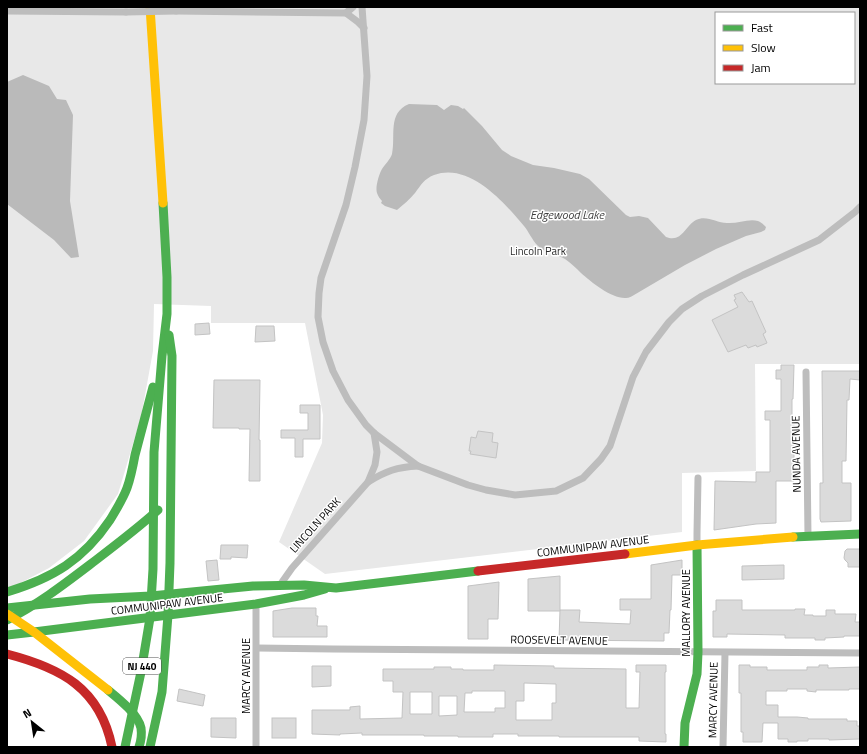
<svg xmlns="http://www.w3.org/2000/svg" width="867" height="754" viewBox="0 0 867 754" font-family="'Titillium Web',sans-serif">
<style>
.green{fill:#e8e8e8;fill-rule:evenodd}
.water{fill:#bababa}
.building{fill:#dbdbdb;stroke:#c3c3c3;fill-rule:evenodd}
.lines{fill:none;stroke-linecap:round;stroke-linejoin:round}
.street{stroke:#bdbdbd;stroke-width:7}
.fast{stroke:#4caf50;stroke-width:9}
.slow{stroke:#ffc107;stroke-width:9}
.jam{stroke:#c62828;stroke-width:9}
.street-bridge{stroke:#bdbdbd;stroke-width:7}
.labels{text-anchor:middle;stroke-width:3;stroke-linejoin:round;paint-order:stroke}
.shield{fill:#fff;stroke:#4c4c4c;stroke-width:1}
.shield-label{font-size:10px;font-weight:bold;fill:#000}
.park-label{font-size:11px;fill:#2c2c2c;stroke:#fff}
.street-label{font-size:11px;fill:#000;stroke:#fff}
.water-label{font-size:12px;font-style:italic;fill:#3d3d3d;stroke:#fff}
</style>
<rect width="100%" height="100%" fill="#fff"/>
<!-- green -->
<path class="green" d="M7,7H860V364H755L756,471L682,473V532L325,574L279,542L322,443L323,415L305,323H211V306L154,304L153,351L141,417L118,494L84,541L49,568L7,590ZM716,13H854V83H716Z"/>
<!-- water -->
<g class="water">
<path d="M23,75L49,86L57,99L66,100L73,115L70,201L79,257L71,258L54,240L7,204V82Z"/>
<path d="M409,104L437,105L444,110L451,105L458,106L463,109L464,108L482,126L502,150L511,156L533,165L554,168L580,174L589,179L626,215L630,217L639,216L648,218L666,237C682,243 685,226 696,220C707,215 716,223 727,223C737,224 749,218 758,221C761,222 764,225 766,227L765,230L761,232L746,236L716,249L685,265L634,295C632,296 629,298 626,298C612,299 591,282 581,273C576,268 571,263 565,259C556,254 545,253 538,246C532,240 529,232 524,226C504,202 469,162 434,175C424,179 421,185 415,193C410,199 403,205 397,210L385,206L381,203L382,201C380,199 378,196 377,193C375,188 379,174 382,169C385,164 390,160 392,154C396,136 387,113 409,104Z"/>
</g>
<!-- building -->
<g class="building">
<path d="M742,292L749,302L752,301L766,332L763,334L767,343L757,347L756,345L748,348L746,345L728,352L712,320L738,307L734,300L736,299L734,295Z"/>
<path d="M209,323L210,334L195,335V324Z"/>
<path d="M256,326H274L275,341L255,342Z"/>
<path d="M781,365H794L793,399H792V420H794V481H776V523L756,524L714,530L715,481L756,482V472H770V420H765V411H781V379H776V370H781Z"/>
<path d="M822,371H860V380L850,379L849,400H847L846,461H842V483H851V521L821,522L820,519V483H823Z"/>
<path d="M214,380H260L259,440H260V481H249L250,429H239V428H213Z"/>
<path d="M300,405H320V439H303V457H295V438H281V430H308V413H300Z"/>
<path d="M478,431L493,433L492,442L498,443L496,458L470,454L471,451H469L471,437L476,438Z"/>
<path d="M221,545H248L247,558L231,557V559H220Z"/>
<path d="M847,549H860V567H848V563L845,560L844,558L845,551Z"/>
<path d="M217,560L219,580L208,581L206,561Z"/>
<path d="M682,560V575H672L671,610H670L669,633H664V641L559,640L560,610H580L579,622L630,624L631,610H620V599H651V565Z"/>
<path d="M784,565V579L742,580V566Z"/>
<path d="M560,576V611H528V579Z"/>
<path d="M499,582L498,619H488V639H468V586Z"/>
<path d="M716,600H742V610H795V609H805L804,615H813V616H826V610H835V614H856L855,622H860V636H844V637L825,638V640H815V638H785V635L727,634V637H713V611H716Z"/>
<path d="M292,608H316V616H318L317,626H327V637H273V611Z"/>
<path d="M494,665L554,666V668L626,669V708H639L640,672H636V665H666V672H665V734H666V742L639,741V737H559V736H518V734H493V737H458V736H424V735H362V733L340,734V735L312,734V710H350V707L360,706V719L402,718L403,692H393V681H383V669H434V667H451V669H463V670H494ZM524,683L556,684V703H552V720H516V701H524ZM472,691H505V708H495V712H464L465,693H472ZM410,692H432V714H410ZM439,696H457V715L439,716Z"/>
<path d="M739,665H750V667H767V670H807V667H819V665H828V668L860,667V689H849V690H816V692L807,691V689H787V691H766V705H778V717H797L808,718V719H847V721H857V726H860V739L829,740V739H808V741H797V742H788V739H778V723H763L762,742H743V732H741V693H739Z"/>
<path d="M312,666H331V686L312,687Z"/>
<path d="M179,689L205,695L203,706L177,701Z"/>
<path d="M211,718H236V738L211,737Z"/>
<rect x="272" y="718" width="24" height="20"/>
</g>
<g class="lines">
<!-- street -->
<g class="street">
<path d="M362,7L367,76L364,120L355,167L346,205L321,278L319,293L318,317L323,342L333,371L348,400L366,425L374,433L418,466L468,485L486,490L515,495L556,491L583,478L601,459L610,446L633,377L646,352L669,322L682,309L702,296L743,275L819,240L855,212L860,207"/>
<path d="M7,11L126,12"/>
<path d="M176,11L346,13L358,22L364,28"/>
<path d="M346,13L353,7"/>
<path d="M806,372L808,536"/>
<path d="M368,482L375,465L377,452L374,433"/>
<path d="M697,545V533L698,478"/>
<path d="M280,585L292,568L368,482C386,471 397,467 418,466"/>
<path d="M257,648L333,649L860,653"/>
<path d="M256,747V604"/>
<path d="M723,747L725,653"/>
</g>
<!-- fast -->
<g class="fast">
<path d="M793,537L860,534"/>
<path d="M7,592C53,578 83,560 110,520C116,510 123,499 127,488C131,477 133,466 135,455C141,432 147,410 153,387"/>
<path d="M7,608L90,599L151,596L253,586L304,585L336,588L478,571"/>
<path d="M7,620C39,604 67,582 96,560C117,544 138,528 158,510"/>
<path d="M34,632L256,604L304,595L325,589"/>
<path d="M7,635L34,632"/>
<path d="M108,690C119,699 138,714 141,728C142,735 141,741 139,747"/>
<path d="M125,747L141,672L150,618L153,569L154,452L162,356L167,314V277L163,203"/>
<path d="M150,747L162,692L168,615L170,563L172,356L169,335"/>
<path d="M684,747L685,723L697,674L698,652L697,545"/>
</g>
<!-- slow -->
<g class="slow">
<path d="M150,7L163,203"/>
<path d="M625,554L697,545L793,537"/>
<path d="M7,614L34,632L108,690"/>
</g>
<!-- jam -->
<g class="jam">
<path d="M478,571L625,554"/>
<path d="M7,654C61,668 100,688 112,747"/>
</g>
<!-- street-bridge -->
<path class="street-bridge" d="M126,12L176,11"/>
</g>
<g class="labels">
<!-- shield labels -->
<rect class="shield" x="123" y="658" width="38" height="16" rx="3"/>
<g class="shield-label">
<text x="142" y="670">NJ 440</text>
</g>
<!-- park labels -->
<g class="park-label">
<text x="538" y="255">Lincoln Park</text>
</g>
<!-- street labels -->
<g class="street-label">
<text transform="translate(796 454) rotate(-91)" y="4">NUNDA AVENUE</text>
<text transform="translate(315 525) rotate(-48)" y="4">LINCOLN PARK</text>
<text transform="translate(593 546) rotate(-7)" y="4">COMMUNIPAW AVENUE</text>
<text transform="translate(167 604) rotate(-7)" y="4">COMMUNIPAW AVENUE</text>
<text transform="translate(686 613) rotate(-90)" y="4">MALLORY AVENUE</text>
<text transform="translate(559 640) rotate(1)" y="4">ROOSEVELT AVENUE</text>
<text transform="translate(246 676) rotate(-90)" y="4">MARCY AVENUE</text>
<text transform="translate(713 700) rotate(-89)" y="4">MARCY AVENUE</text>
</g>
<!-- water labels -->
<g class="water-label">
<text x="567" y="219">Edgewood Lake</text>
</g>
</g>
<!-- border -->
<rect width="867" height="754" fill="none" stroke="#000000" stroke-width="16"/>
<!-- legend -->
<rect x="715" y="12" width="140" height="72" fill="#ffffff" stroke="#999999"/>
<rect x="723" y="25" width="20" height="6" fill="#4caf50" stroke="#999999"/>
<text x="751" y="32" font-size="12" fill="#000000">Fast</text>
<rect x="723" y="45" width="20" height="6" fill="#ffc107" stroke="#999999"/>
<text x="751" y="52" font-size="12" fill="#000000">Slow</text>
<rect x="723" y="65" width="20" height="6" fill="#c62828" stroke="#999999"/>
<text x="751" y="72" font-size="12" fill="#000000">Jam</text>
<!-- north arrow -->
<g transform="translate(32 722) rotate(330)" stroke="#ffffff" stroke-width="3" paint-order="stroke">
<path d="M0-3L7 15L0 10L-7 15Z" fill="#000000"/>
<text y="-6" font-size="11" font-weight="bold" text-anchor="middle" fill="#000000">N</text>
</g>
</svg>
